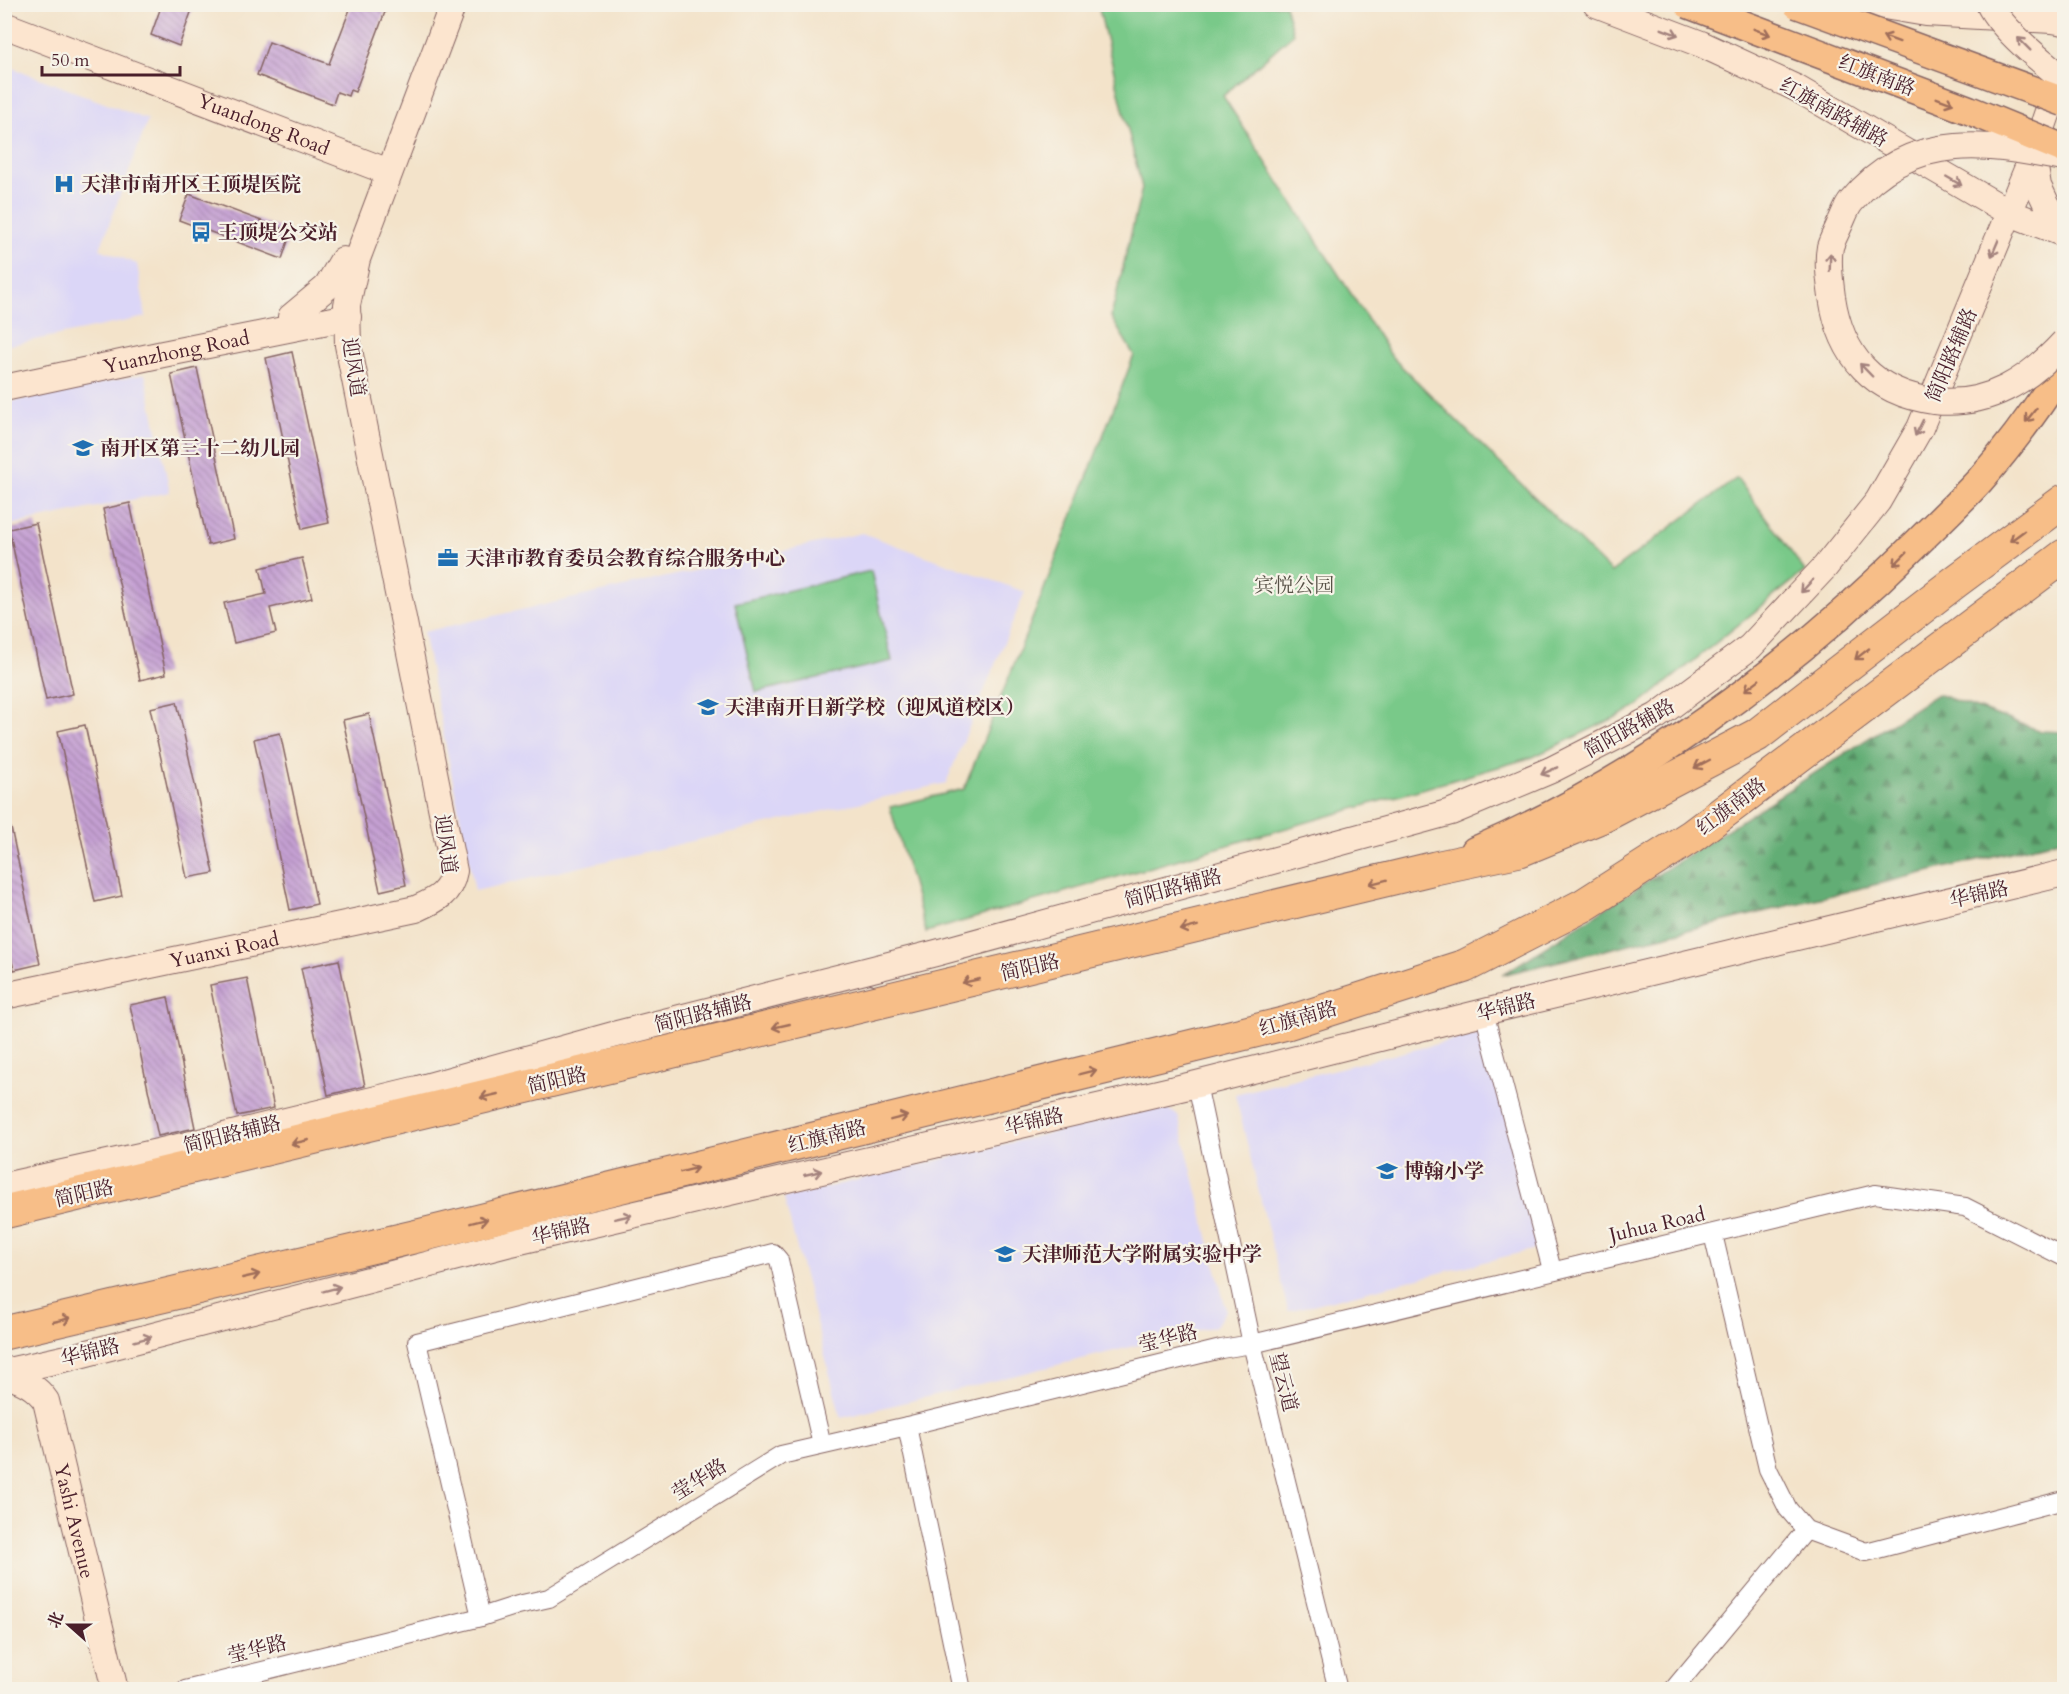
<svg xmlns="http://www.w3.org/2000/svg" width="2069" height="1694" viewBox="0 0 2069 1694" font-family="Cardo,'Noto Serif SC',serif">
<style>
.built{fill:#dbd6f7}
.forest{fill:url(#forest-firs);stroke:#566650;stroke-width:1.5}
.park{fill:#79c989;stroke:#62745a;stroke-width:1.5}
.building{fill:url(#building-back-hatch)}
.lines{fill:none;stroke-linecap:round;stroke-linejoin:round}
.street-casing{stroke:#856463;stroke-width:20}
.secondary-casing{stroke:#856463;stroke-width:28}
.primary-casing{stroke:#856463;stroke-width:31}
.highway-casing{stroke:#856463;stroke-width:35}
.street{stroke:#fff;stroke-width:18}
.secondary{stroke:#fce5cf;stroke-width:26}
.primary{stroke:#f7be88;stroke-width:28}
.highway{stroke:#f7be88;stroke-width:33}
.secondary-bridge-casing{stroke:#856463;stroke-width:28;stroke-linecap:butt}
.primary-bridge-casing{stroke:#856463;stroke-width:31;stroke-linecap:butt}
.secondary-bridge{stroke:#fce5cf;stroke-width:26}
.primary-bridge{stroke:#f7be88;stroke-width:28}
.oneway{stroke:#a3827d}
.oneway2{stroke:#a06e5a}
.labels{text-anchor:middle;stroke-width:4.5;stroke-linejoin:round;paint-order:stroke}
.street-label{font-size:20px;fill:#4a1f2b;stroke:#f7f3e8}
.poi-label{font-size:20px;font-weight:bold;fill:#4a1f2b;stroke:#f7f3e8;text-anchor:start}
.park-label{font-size:20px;fill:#585247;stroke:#f7f3e8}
</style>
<defs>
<pattern id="forest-firs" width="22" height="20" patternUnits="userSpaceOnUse" patternTransform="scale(1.5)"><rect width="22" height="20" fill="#62ad75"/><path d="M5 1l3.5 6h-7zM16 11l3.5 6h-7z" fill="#538c60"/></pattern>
<pattern id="building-back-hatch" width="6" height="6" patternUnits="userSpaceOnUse" patternTransform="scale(1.5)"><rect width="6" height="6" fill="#c5a0d3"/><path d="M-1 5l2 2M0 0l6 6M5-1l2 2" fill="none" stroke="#a282ab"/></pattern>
</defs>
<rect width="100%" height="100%" fill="#f7f3e8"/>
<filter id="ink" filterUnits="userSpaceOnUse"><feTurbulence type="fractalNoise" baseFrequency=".0167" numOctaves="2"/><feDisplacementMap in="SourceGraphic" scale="12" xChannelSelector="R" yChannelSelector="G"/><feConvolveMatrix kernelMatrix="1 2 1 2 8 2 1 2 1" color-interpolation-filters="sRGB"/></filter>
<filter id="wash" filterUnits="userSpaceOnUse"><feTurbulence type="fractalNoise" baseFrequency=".008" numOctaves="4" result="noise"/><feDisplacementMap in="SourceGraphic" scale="24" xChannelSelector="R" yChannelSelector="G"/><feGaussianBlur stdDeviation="1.35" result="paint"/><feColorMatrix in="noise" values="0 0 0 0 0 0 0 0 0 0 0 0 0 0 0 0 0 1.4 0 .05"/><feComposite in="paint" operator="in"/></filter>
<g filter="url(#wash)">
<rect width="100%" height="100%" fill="#f3e3ca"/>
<!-- built -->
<g class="built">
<path d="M5,65L148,120L100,249L137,264L146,317L5,346Z"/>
<path d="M145,374L170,492L5,526V403Z"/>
<path d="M862,533L1025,592L946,783L475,891L423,632Z"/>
<path d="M1486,1032L1539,1248L1288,1311L1235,1094Z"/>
<path d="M1161,1106L1178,1115L1226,1310L1216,1326L841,1418L784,1198Z"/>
</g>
<!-- forest -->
<path class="forest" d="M1937,694L2041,731L2064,732V839L1502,975Z"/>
<!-- park -->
<g class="park">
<path d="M1098,5H1285L1293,34L1223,96L1392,357L1611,572L1737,478L1805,571L1635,708L1533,757L926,932L890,807L964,789L1041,597L1134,355L1111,317L1142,188Z"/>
<path d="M871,571L892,661L756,692L735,603Z"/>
</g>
<g id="blocks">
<!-- building -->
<g class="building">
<path d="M162,4H194L179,46L151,35Z"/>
<path d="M352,4H388L355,92L350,90L348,96L337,92L333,104L257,75L269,42L329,64Z"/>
<path d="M189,194L291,232L282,259L179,220Z"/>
<path d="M292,352L329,523L302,529L266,358Z"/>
<path d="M197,368L234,539L208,545L171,374Z"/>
<path d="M130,503L166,674L140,680L103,509Z"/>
<path d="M36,523L73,694L46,700L9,529Z"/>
<path d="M302,558L312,598L270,608L276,633L234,643L224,603L266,594L260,568Z"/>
<path d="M177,702L214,873L187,878L150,708Z"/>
<path d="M369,714L406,885L380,891L343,720Z"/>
<path d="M85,725L122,896L95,902L58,731Z"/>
<path d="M280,733L317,904L290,910L254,739Z"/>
<path d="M11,828L40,964L14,970L4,926V829Z"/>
<path d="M339,960L365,1086L328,1095L301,968Z"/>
<path d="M247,978L274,1108L237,1116L210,985Z"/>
<path d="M168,997L195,1128L158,1136L130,1005Z"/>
</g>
</g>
</g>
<g filter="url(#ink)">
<use href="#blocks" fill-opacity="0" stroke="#856463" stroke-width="1.5"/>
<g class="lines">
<!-- street casing -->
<g class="street-casing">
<g id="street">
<path d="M1484,1012L1552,1270"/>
<path d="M1197,1084L1252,1344L1338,1690"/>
<path d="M1713,1234L1768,1469L1788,1509L1806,1530L1866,1552L2064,1500"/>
<path d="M907,1426L962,1690"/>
<path d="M481,1617L417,1342L773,1253L779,1260L822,1445"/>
<path d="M185,1690L481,1617L518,1605L549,1598L781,1455L907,1426L1221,1349L1252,1344L1875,1194L1965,1207L2064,1257"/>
<path d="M1673,1690L1806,1530"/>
</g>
</g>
<!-- secondary casing -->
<g class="secondary-casing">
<g id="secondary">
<path d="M1596,4L1701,44L1796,88L2010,213L2064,234"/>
<path d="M1872,4L1926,13L2052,20L2064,22"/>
<path id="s1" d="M4,25L389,172"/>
<path d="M2062,79L2053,97L2033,155L2038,186L2047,205L2064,229"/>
<path d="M291,317L327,287L343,260"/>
<path id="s2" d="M4,388L163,354L348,317"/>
<path id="s3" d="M4,996L416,909C436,900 450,894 454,871L348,345L347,305L357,259L453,4"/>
<path d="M4,1186L158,1152L418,1089L613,1035L936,953L1451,812L1551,770L1657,716L1750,647L1825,567L1878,501L1920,428L2033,155"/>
<path d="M4,1372L72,1357L511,1243L1197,1084L1484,1012L2064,873"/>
<path id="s4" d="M4,1375C22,1379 36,1386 46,1401L115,1690"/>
</g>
</g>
<!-- primary casing -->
<g class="primary-casing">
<path id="primary" d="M1475,851C1637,782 1791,668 1916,544C1937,523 1960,502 1980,480C2011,445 2039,406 2064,367"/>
</g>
<!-- highway casing -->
<g class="highway-casing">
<g id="highway">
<path d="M4,1212L1435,868L1520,850L1605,815L1757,735L1955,582L2064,501"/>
<path d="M4,1333L422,1235L1287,1023L1465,966L1584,905L1692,836L2064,556"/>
</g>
</g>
<!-- street -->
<use href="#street" class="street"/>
<!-- secondary -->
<use href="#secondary" class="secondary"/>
<!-- primary -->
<use href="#primary" class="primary"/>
<!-- highway -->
<use href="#highway" class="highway"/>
<!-- secondary-bridge casing -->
<g class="secondary-bridge-casing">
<g id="secondary-bridge">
<path d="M1989,4C2002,30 2041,61 2064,79"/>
<path d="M2064,158C2029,152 1993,144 1956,147C1914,150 1878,169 1851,202C1846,208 1843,218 1839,226C1836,233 1832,240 1830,247C1827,263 1830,281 1832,297C1841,356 1873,393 1934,401C1988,407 2029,380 2064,342"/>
</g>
</g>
<!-- primary-bridge casing -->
<g class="primary-bridge-casing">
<g id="primary-bridge">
<path d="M1688,4L1969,110L2064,149"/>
<path d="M1797,4L2064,102"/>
</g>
</g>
<!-- secondary-bridge -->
<use href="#secondary-bridge" class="secondary-bridge"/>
<!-- primary-bridge -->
<use href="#primary-bridge" class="primary-bridge"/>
</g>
<!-- one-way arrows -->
<defs><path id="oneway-shaft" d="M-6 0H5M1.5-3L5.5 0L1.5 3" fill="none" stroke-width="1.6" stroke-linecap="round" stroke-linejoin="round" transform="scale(1.5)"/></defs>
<g class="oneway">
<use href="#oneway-shaft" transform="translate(1670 32) rotate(21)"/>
<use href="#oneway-shaft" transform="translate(2024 44) rotate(-135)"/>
<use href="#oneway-shaft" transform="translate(1954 181) rotate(30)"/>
<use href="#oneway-shaft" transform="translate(1995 248) rotate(113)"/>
<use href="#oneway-shaft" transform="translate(1830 262) rotate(-88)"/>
<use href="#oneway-shaft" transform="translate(1866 370) rotate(-134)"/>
<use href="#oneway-shaft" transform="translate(1919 428) rotate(116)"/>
<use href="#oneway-shaft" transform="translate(1807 586) rotate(133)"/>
<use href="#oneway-shaft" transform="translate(1549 771) rotate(156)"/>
<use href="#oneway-shaft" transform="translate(813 1173) rotate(-13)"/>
<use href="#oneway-shaft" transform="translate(623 1217) rotate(-13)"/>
<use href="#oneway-shaft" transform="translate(332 1289) rotate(-15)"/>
<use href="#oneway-shaft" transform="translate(143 1339) rotate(-15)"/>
</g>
<g class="oneway2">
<use href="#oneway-shaft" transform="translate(1762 32) rotate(21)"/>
<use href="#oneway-shaft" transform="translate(1891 39) rotate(-160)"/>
<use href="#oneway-shaft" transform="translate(1945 101) rotate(21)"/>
<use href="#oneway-shaft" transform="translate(2031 415) rotate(128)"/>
<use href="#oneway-shaft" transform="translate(2017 536) rotate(144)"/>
<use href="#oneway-shaft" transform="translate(1900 559) rotate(135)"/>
<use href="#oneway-shaft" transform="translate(1862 654) rotate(142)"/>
<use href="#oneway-shaft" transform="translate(1752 685) rotate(143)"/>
<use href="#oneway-shaft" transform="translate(1702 764) rotate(152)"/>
<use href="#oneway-shaft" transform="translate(1378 882) rotate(166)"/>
<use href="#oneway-shaft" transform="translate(1189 928) rotate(166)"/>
<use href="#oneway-shaft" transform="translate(971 981) rotate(167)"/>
<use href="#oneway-shaft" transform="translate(781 1026) rotate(167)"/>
<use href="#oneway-shaft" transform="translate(1088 1072) rotate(-14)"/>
<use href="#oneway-shaft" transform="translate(489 1096) rotate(167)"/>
<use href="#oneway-shaft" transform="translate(899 1118) rotate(-14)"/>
<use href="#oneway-shaft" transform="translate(300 1142) rotate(167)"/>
<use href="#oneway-shaft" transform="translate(689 1170) rotate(-14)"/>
<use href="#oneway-shaft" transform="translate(479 1221) rotate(-14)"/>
<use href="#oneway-shaft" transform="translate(251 1276) rotate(-13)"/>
<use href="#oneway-shaft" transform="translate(62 1320) rotate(-13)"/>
</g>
</g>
<!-- icons -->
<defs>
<g id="hospital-bare" transform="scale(1.62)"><path d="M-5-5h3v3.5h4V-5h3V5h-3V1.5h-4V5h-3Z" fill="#1f6fb2" stroke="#f7f3e8" stroke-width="2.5" paint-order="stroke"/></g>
<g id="bus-bare" transform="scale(1.62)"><path d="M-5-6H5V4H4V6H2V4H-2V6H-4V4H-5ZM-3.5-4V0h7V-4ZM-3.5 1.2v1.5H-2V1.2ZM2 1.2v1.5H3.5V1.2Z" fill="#1f6fb2" stroke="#f7f3e8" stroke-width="2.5" paint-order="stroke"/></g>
<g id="school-bare" transform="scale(1.62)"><path d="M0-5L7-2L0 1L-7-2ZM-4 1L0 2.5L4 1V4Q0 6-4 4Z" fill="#1f6fb2" stroke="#f7f3e8" stroke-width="2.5" paint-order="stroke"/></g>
<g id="office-bare" transform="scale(1.62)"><path d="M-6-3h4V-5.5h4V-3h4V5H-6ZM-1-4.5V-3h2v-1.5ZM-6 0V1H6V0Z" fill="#1f6fb2" stroke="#f7f3e8" stroke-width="2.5" paint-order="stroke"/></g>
<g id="university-bare" transform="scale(1.62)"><path d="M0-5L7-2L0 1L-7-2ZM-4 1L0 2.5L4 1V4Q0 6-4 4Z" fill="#1f6fb2" stroke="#f7f3e8" stroke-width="2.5" paint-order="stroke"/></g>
</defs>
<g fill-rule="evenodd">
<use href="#hospital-bare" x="64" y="184"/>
<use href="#bus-bare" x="201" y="232"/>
<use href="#school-bare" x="83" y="448"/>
<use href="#office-bare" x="448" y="558"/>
<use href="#school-bare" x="708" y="707"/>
<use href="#school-bare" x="1387" y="1171"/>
<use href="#university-bare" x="1005" y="1254"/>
</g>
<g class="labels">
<!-- street labels -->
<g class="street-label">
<text transform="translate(1877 75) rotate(21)" y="7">红旗南路</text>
<text transform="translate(1834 112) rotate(29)" y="7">红旗南路辅路</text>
<text dy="7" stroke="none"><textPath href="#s1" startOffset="278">Yuandong Road</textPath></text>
<text dy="7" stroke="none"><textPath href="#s2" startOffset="176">Yuanzhong Road</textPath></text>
<text transform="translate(1951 355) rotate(-67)" y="7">简阳路辅路</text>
<text transform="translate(354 367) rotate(81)" y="7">迎风道</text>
<text transform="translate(1629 728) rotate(-29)" y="7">简阳路辅路</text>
<text transform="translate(1731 806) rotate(-37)" y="7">红旗南路</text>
<text transform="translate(446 844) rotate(82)" y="7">迎风道</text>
<text transform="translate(1173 888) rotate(-15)" y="7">简阳路辅路</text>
<text transform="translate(1979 894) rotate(-13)" y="7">华锦路</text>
<text dy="7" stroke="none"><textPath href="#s3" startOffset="225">Yuanxi Road</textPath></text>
<text transform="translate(1030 967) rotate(-13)" y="7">简阳路</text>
<text transform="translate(1506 1007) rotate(-14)" y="7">华锦路</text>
<text transform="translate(703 1013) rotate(-14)" y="7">简阳路辅路</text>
<text transform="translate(1298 1018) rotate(-16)" y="7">红旗南路</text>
<text transform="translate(557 1080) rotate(-13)" y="7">简阳路</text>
<text transform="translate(1034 1121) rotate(-13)" y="7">华锦路</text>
<text transform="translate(232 1134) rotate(-14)" y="7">简阳路辅路</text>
<text transform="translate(827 1136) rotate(-14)" y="7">红旗南路</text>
<text transform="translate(84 1193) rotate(-13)" y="7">简阳路</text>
<text transform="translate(1657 1224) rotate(-13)" y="7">Juhua Road</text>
<text transform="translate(561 1231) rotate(-13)" y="7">华锦路</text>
<text transform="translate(1168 1338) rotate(-14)" y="7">莹华路</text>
<text transform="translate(90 1352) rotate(-14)" y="7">华锦路</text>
<text transform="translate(1284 1382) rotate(76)" y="7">望云道</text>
<text transform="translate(699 1479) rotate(-32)" y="7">莹华路</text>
<text dy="7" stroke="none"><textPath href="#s4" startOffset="174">Yashi Avenue</textPath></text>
<text transform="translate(257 1649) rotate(-14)" y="7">莹华路</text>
</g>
<!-- poi labels -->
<g class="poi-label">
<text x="81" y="191">天津市南开区王顶堤医院</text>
<text x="218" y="239">王顶堤公交站</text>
<text x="100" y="455">南开区第三十二幼儿园</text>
<text x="465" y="565">天津市教育委员会教育综合服务中心</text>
<text x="725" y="714">天津南开日新学校（迎风道校区）</text>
<text x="1404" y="1178">博翰小学</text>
<text x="1022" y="1261">天津师范大学附属实验中学</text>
</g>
<!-- park labels -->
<g class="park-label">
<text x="1294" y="592">宾悦公园</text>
</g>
</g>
<!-- margin -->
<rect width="2069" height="1694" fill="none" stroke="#f7f3e8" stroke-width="24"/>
<!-- north arrow -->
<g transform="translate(69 1625) rotate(291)" stroke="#f7f3e8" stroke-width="4.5" paint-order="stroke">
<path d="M0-4.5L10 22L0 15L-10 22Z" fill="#4a1f2b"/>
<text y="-9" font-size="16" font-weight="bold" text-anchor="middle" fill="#4a1f2b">北</text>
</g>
<!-- scale -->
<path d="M42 66v9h138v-9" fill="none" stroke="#4a1f2b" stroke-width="3"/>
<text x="51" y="66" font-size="18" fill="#4a1f2b" stroke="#f7f3e8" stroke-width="4.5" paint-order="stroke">50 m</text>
</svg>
